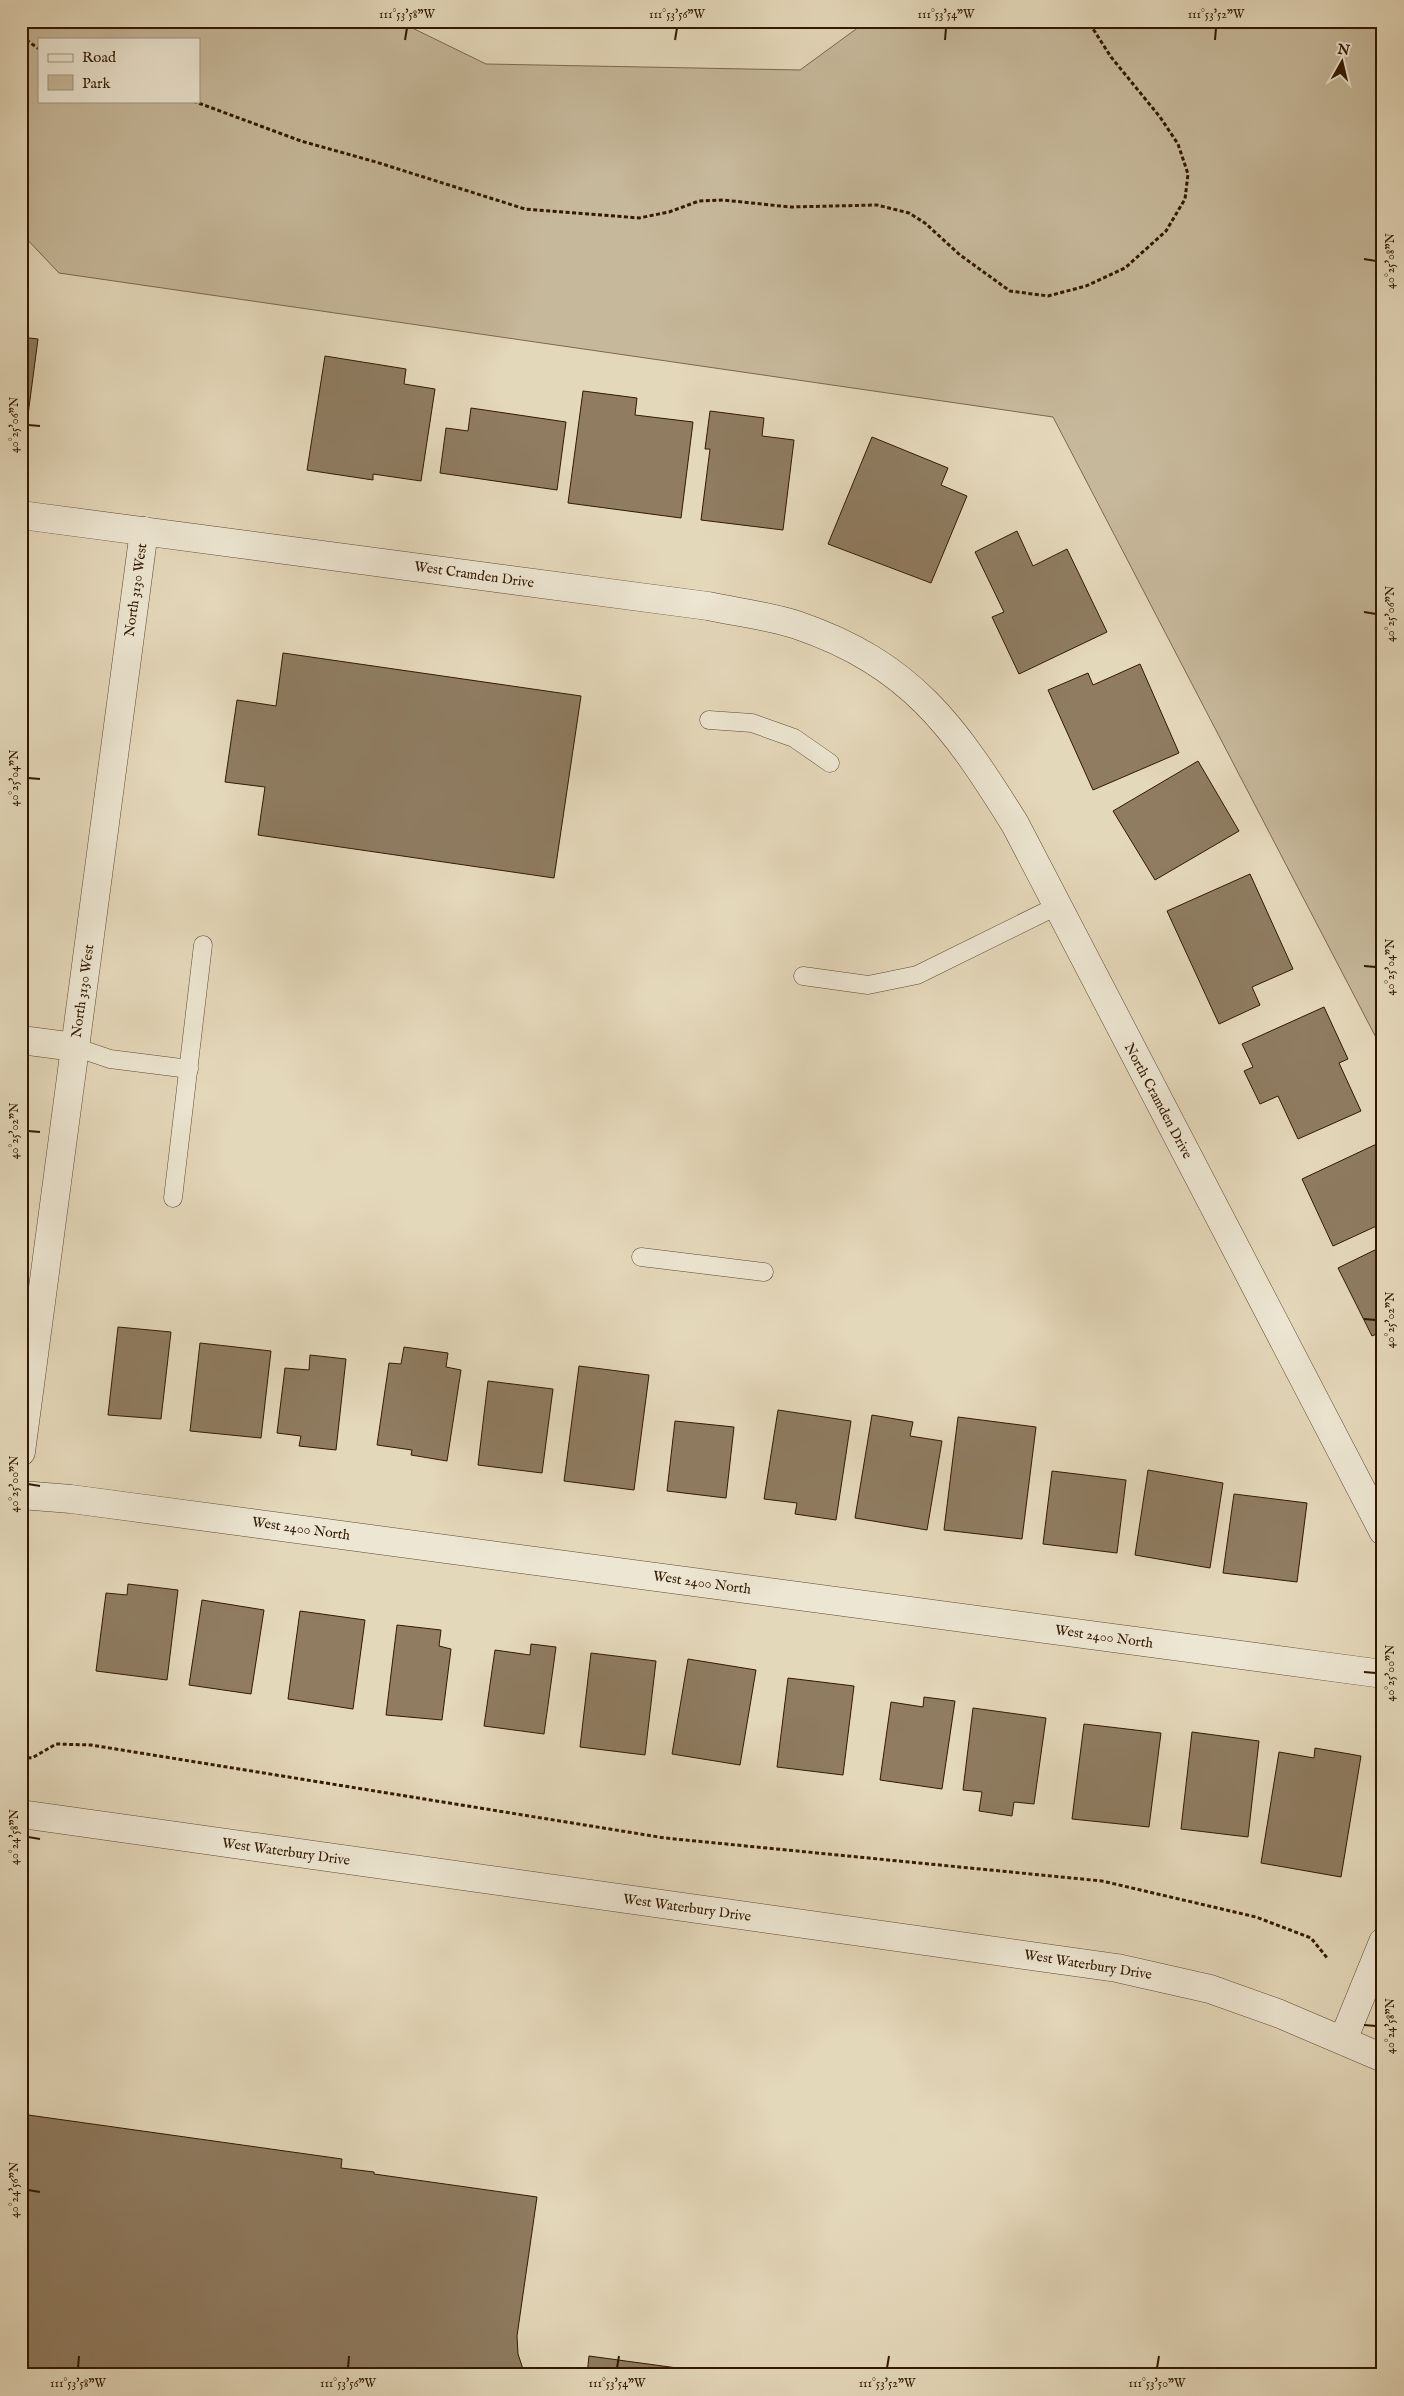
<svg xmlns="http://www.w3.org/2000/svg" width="1404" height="2396" font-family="'IM FELL English',serif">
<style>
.green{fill:#c6b89a;stroke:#7c684d;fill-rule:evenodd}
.building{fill:#8f7c61;stroke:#321900}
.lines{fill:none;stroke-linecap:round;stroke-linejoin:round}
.lane-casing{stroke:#5e492e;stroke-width:19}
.street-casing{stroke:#5e492e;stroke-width:29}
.path{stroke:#321900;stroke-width:3;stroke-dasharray:4 2.5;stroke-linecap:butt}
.lane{stroke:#ede6d2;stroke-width:18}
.street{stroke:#ede6d2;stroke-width:28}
.ticks{fill:none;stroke:#321900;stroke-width:2}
.labels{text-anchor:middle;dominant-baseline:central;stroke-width:4.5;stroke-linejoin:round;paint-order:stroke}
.street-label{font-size:14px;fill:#321900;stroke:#ede6d2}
.neatline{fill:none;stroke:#321900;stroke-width:2}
.ticks-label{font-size:12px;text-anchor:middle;fill:#321900}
</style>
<rect width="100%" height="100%" fill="#e4d8ba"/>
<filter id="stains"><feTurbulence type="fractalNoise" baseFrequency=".004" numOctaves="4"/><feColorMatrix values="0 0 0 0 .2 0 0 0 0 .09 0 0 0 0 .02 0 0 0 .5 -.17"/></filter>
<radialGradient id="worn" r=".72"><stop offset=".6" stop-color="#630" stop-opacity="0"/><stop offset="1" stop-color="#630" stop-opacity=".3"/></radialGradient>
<path class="green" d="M21 21H398L486 64 800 70 867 21H1383V1051L1053 417 59 273 21 233ZM39 39H199V101H39Z"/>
<g class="building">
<path d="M21 337 38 339 26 430 21 429Z"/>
<path d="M325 356 406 369 404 384 435 389 421 481 373 474V480L307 470Z"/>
<path d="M583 391 637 398 635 415 693 422 681 518 568 503Z"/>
<path d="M471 408 566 422 557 490 440 473 446 428 468 431Z"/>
<path d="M710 411 764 418 762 436 794 440 783 530 701 520 710 449H705Z"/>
<path d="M872 437 948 468 941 485 967 496 931 583 828 544Z"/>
<path d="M1017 531 1033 566 1067 549 1107 632 1019 674 992 617 1004 612 975 552Z"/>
<path d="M283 653 581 696 554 878 258 835 265 787 225 782 237 700 276 706Z"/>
<path d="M1140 664 1179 753 1093 790 1048 690 1088 673 1093 685Z"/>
<path d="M1198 761 1239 831 1155 880 1113 811Z"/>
<path d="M1250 874 1293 969 1252 987 1260 1005 1219 1024 1167 911Z"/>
<path d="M1324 1007 1348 1059 1339 1063 1361 1111 1298 1139 1278 1096 1260 1104 1244 1071 1253 1067 1242 1044Z"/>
<path d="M1383 1141V1223L1333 1246 1302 1179Z"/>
<path d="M1383 1246V1331L1372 1336 1338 1268Z"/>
<path d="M118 1327 171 1332 161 1419 108 1415Z"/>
<path d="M200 1343 271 1351 261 1438 190 1431Z"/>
<path d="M404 1347 448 1353 446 1367 461 1370 447 1461 411 1455 412 1450 377 1445 389 1363 401 1364Z"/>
<path d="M310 1355 346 1359 336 1450 299 1446 301 1436 277 1433 285 1368 309 1370Z"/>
<path d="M579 1366 649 1375 634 1490 564 1481Z"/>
<path d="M488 1381 553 1389 542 1473 478 1465Z"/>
<path d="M778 1410 851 1421 836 1520 795 1514 797 1503 764 1499Z"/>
<path d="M872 1415 913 1422 910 1436 942 1441 927 1530 855 1518Z"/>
<path d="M958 1417 1036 1427 1022 1539 944 1530Z"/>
<path d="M675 1421 734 1427 726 1498 667 1491Z"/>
<path d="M1148 1470 1223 1483 1210 1568 1135 1555Z"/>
<path d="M1052 1471 1126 1480 1117 1553 1043 1544Z"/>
<path d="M1234 1494 1307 1503 1297 1582 1223 1573Z"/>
<path d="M128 1584 178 1590 167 1680 96 1671 106 1593 127 1595Z"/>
<path d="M202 1600 264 1610 251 1694 189 1685Z"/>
<path d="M300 1611 365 1620 353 1709 288 1699Z"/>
<path d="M397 1625 441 1630 439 1646 451 1649 442 1720 386 1715Z"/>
<path d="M531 1644 556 1647 544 1734 484 1726 495 1650 530 1655Z"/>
<path d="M591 1653 656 1661 645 1755 580 1747Z"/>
<path d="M688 1659 756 1670 740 1765 672 1754Z"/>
<path d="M788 1678 854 1686 843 1775 777 1767Z"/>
<path d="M924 1697 955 1701 942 1789 880 1780 891 1702 923 1707Z"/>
<path d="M973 1708 1046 1718 1034 1804 1014 1802 1012 1816 979 1811 982 1792 963 1790Z"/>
<path d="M1084 1724 1161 1733 1149 1827 1072 1819Z"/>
<path d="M1192 1732 1259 1741 1248 1837 1181 1829Z"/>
<path d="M1315 1748 1361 1756 1341 1877 1261 1863 1279 1752 1314 1758Z"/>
<path d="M21 2114 342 2159 341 2168 374 2172V2174L537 2197 517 2336 518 2354 525 2375H21Z"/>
<path d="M589 2356 714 2373V2375H587Z"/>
</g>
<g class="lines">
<g class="lane-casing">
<g id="lane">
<path d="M709 720 752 723 794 738 830 763"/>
<path d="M803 976 868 985 917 975 1057 906"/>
<path d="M75 1047 110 1059 189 1069"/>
<path d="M173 1198 203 945"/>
<path d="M641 1257 764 1272"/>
</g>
</g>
<g class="street-casing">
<g id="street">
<path d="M21 515 708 606C737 612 769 616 797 625 911 664 954 726 1015 824L1383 1531"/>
<path d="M21 1040 75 1047"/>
<path d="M21 1452 144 531"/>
<path d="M21 1495 71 1499 1383 1674"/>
<path d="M21 1814 1117 1968 1210 1989 1280 2014 1383 2058"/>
<path d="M1343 2040 1383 1942"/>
</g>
</g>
<g class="path">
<path d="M21 36 39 49"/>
<path d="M193 101 301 141 376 162 525 209 639 218 669 212 699 201 723 200 790 207 877 205 909 213 925 223 960 255 1010 291 1048 296 1086 286 1125 268 1166 231 1185 199 1188 174 1178 144 1160 117 1111 57 1088 21"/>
<path d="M21 1757 32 1758 56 1744 91 1745 665 1838 1102 1881 1256 1917 1311 1938 1328 1959"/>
</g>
<use href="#lane" class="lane"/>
<use href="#street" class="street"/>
</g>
<path class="ticks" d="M405 40 407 28M675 40 677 28M945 40 946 28M1215 40 1216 28M1364 259 1376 261M28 425 40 426M1364 612 1376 614M28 778 40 779M1364 966 1376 967M28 1131 40 1132M1364 1319 1376 1320M28 1484 40 1486M1364 1672 1376 1673M28 1837 40 1839M1364 2025 1376 2026M28 2190 40 2192M78 2368 79 2356M348 2368 349 2356M617 2368 619 2356M887 2368 889 2356M1157 2368 1159 2356"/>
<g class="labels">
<g class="street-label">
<text transform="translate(474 575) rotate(8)">West Cramden Drive</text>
<text transform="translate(136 590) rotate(-82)">North 3130 West</text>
<text transform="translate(83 991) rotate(-82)">North 3130 West</text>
<text transform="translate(1158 1101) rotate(62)">North Cramden Drive</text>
<text transform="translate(301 1529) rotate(8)">West 2400 North</text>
<text transform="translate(702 1583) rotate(8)">West 2400 North</text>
<text transform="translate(1104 1637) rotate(8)">West 2400 North</text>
<text transform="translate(286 1852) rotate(8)">West Waterbury Drive</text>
<text transform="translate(687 1908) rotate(8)">West Waterbury Drive</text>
<text transform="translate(1088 1965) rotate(9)">West Waterbury Drive</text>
</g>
</g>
<rect width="1404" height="2396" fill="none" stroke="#e4d8ba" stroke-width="55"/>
<rect x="38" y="38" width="162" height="65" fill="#ede6d2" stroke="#a2947e"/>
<rect x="48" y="54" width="25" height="8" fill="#ede6d2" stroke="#a2947e"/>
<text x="82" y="62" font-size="15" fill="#321900">Road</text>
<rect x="48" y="75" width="25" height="15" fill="#c6b89a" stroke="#a2947e"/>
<text x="82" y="88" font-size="15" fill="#321900">Park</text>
<g transform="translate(1342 62) rotate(8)" stroke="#ede6d2" stroke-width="4" paint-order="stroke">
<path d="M0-4L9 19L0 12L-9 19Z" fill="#321900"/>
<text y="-8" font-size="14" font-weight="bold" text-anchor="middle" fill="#321900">N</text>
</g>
<rect x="28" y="28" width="1348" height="2340" class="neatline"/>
<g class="ticks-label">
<text x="407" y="18">111°53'58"W</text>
<text x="677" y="18">111°53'56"W</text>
<text x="946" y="18">111°53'54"W</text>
<text x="1216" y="18">111°53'52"W</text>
<text transform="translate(1390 261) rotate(-90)" y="4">40°25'08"N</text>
<text transform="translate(14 425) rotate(-90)" y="4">40°25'06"N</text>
<text transform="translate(1390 614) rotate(-90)" y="4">40°25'06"N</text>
<text transform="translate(14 778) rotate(-90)" y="4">40°25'04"N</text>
<text transform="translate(1390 967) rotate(-90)" y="4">40°25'04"N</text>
<text transform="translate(14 1131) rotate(-90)" y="4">40°25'02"N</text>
<text transform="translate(1390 1320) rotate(-90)" y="4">40°25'02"N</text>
<text transform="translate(14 1484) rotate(-90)" y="4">40°25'00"N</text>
<text transform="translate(1390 1673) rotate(-90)" y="4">40°25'00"N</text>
<text transform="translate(14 1837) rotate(-90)" y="4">40°24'58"N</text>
<text transform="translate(1390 2026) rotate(-90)" y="4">40°24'58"N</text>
<text transform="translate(14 2190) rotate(-90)" y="4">40°24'56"N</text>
<text x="78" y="2387">111°53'58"W</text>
<text x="348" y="2387">111°53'56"W</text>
<text x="617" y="2387">111°53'54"W</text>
<text x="887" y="2387">111°53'52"W</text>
<text x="1157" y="2387">111°53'50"W</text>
</g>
<rect width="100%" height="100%" filter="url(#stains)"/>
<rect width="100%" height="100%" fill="url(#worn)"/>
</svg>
